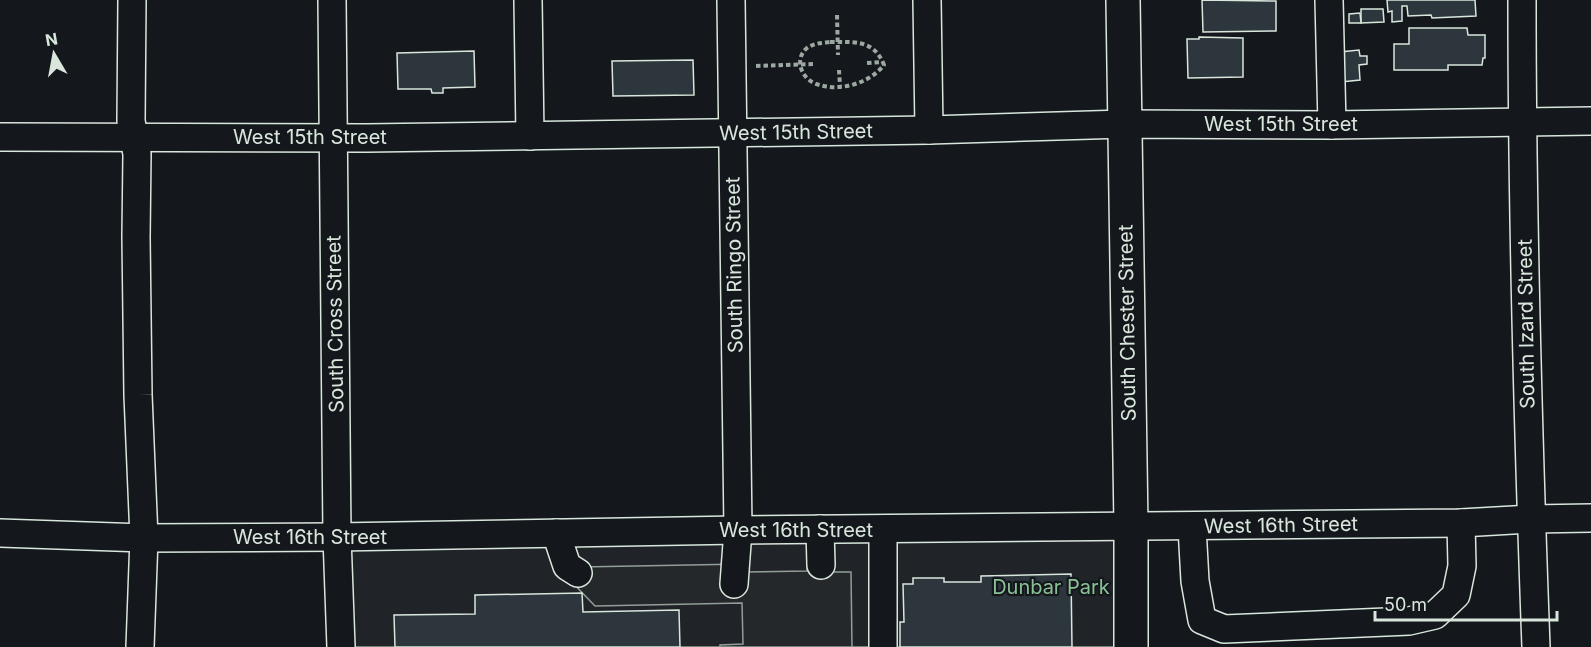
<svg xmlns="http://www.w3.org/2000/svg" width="1591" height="647" font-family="Inter,sans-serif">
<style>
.green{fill:#202428;stroke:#939e99;stroke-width:1.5}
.parking{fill:#24282b;stroke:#939e99;stroke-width:1.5}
.building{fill:#2c363c;stroke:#d8e6dc;stroke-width:1.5}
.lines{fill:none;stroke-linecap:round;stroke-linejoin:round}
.minor-casing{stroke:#d8e6dc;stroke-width:30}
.major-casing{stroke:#d8e6dc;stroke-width:36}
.path{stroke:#9da8a2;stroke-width:4;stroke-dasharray:4.5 3;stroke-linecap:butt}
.minor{stroke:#14181c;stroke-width:27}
.major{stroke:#14181c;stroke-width:33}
.labels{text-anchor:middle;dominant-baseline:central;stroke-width:4.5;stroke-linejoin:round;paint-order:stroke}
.street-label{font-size:20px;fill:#d8e6dc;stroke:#14181c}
.park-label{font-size:20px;fill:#8ac095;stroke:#14181c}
</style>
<rect width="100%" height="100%" fill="#14181c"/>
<path class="green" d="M1131 526 1132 647H339L337 537Z"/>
<path class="parking" d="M808 561 831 572H851L852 647H720V645L743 644 742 603 595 606 568 578 580 567 743 564V572L807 571Z"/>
<g class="building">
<path d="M1202 0 1276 1V31L1203 32Z"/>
<path d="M1387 0H1475L1476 16 1432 18 1431 15 1408 16 1407 6H1402V21L1392 22V11L1388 12Z"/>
<path d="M1361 9H1383L1384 22 1361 23Z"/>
<path d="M1360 13 1361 23H1349V14Z"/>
<path d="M1409 28H1467L1468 35H1485V58H1483L1482 65H1448V70H1394V44H1409Z"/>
<path d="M1199 37 1243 38V77L1188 78 1187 39H1199Z"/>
<path d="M1359 50 1360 56H1367V64L1359 65 1360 80 1341 82 1340 52Z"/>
<path d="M474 51 475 87 443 88V93H432L431 89H398L397 53Z"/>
<path d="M693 60 694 95 613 96 612 61Z"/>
<path d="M1071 574 1072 647H900V622H904L903 584H913V578H944V582H981V576Z"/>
<path d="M582 593 583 612 679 610 680 647H395L394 615 475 614V595Z"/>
</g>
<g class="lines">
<g class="minor-casing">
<g id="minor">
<path d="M132 0 131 121 137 154 136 237 138 395 144 538 140 647"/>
<path d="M332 0 337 537 341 647"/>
<path d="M528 0 530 136"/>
<path d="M731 0 738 530 734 584"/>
<path d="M927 0 929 130"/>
<path d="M1329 0 1332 125"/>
<path d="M1522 0C1522 216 1528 431 1536 647"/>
<path d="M0 137 367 138 929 130 1124 124 1332 125 1591 121"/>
<path d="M1192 527 1195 581 1202 620 1224 629 1409 621 1435 615 1456 595 1462 566 1461 523"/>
<path d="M820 529 821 565"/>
<path d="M883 529V647"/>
<path d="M0 533 144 538 337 537 738 530 1461 523 1531 519 1591 518"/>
<path d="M556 533 567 566 578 573"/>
</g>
</g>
<g class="major-casing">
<path id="major" d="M1123 0 1131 526V647"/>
</g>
<g class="path">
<path d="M837 15 838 55"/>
<path d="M830 42C853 42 874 39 884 65 869 84 837 93 814 83 801 77 794 59 807 48 814 43 822 43 830 42Z"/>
<path d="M867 63 882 62"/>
<path d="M756 66 815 64"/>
<path d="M839 70 840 86"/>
</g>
<use href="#minor" class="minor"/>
<use href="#major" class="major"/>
</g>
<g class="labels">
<g class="street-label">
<text x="1281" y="124">West 15th Street</text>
<text transform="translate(796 132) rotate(-1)">West 15th Street</text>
<text x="310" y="137">West 15th Street</text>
<text transform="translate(734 265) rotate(-91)">South Ringo Street</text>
<text transform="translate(1127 323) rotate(-91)">South Chester Street</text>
<text transform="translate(335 324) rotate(-91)">South Cross Street</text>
<text transform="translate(1526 324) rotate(-91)">South Izard Street</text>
<text transform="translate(1281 525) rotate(-1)">West 16th Street</text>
<text x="796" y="530">West 16th Street</text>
<text x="310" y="537">West 16th Street</text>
</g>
<g class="park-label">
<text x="1051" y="587">Dunbar Park</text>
</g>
</g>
<g transform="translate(54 54) rotate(350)" stroke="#14181c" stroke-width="4.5" paint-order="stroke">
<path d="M0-4.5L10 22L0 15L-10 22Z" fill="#d8e6dc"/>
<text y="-9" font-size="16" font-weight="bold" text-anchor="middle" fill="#d8e6dc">N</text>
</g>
<path d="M1375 611v9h182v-9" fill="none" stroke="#d8e6dc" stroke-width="3"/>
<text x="1384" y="611" font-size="18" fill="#d8e6dc" stroke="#14181c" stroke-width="4.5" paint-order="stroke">50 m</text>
</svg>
